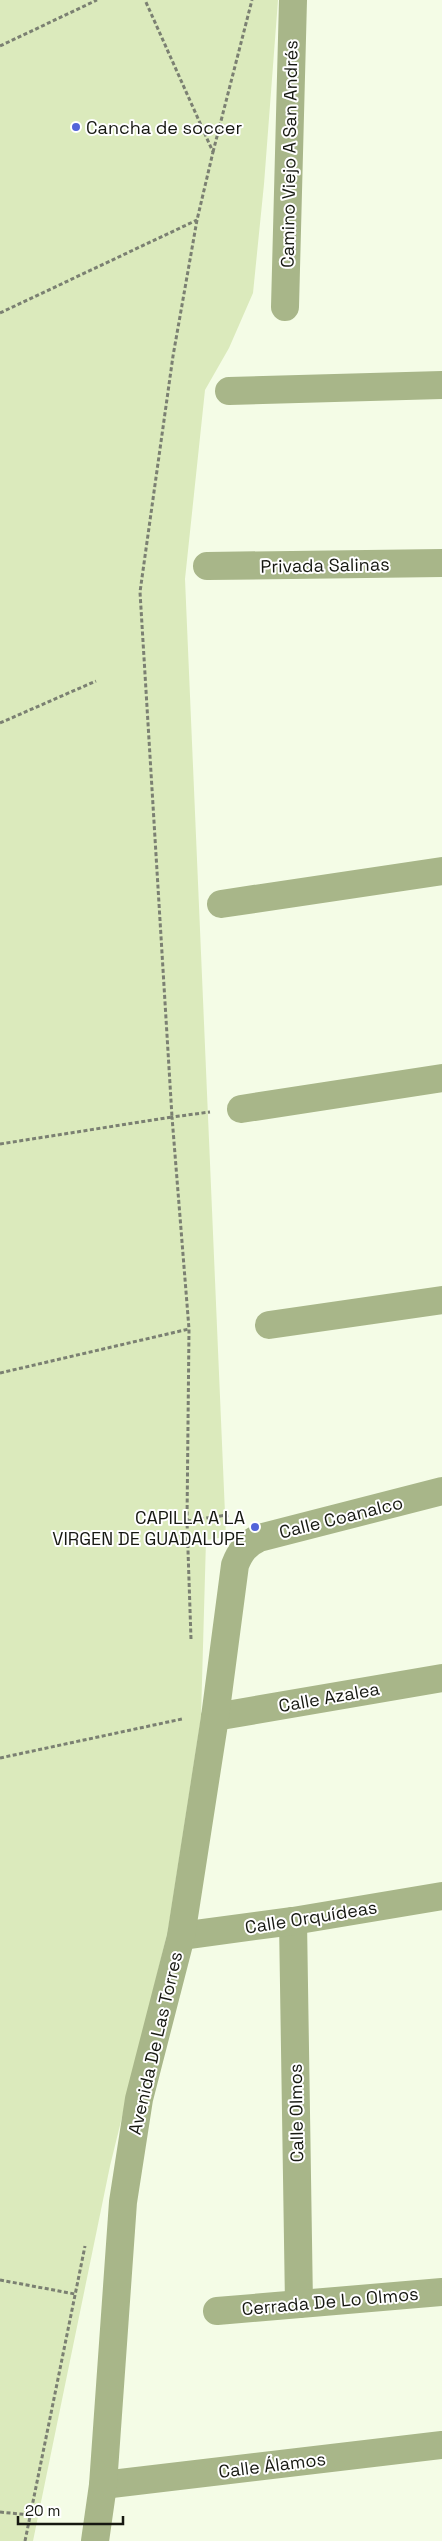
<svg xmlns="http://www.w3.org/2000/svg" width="442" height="2541" font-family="'Space Grotesk',sans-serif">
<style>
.green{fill:#dbeabc}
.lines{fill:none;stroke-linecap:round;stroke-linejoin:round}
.path{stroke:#7b8072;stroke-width:3;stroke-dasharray:4 2.5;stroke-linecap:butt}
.minor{stroke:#a8b689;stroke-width:28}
.poi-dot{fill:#5163d9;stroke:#fff;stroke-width:2}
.labels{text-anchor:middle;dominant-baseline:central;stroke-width:4;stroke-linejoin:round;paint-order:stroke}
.poi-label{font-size:18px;fill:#161811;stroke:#fff;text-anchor:start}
.street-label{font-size:18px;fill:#161811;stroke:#fff}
</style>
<rect width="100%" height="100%" fill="#f4fce6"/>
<path class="green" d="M0 0H278L264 184 253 293 229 348 205 390 185 579 226 1537 206 1540 201 1717 168 1930 110 2166 33 2541H0Z"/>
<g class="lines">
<g class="path">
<path d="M0 46 97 0"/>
<path d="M213 152 252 0"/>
<path d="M0 313 197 220"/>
<path d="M0 723 96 681"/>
<path d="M0 1144 172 1117 140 592 173 356 197 220 213 152 145 0"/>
<path d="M0 1373 189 1329"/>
<path d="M187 1521 227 1515 228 1520"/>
<path d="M191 1639 187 1521 189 1329 172 1117 210 1112"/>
<path d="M0 1758 182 1719"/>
<path d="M0 2280 75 2294"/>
<path d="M0 2512 30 2515"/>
<path d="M25 2541 85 2246"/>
</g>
<g class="minor">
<path d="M285 307 293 0"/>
<path d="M229 391 442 385"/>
<path d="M207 566 442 563"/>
<path d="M221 904 442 871"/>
<path d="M241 1109 442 1078"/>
<path d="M269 1325 442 1300"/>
<path d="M215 1717 442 1678"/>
<path d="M293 1921 299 2304"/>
<path d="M181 1936 293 1921 442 1896"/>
<path d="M217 2311 442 2292"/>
<path d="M103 2485 442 2445"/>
<path d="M95 2541 103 2485 123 2202 139 2099 181 1936 215 1717 235 1565C240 1552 246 1544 259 1538L442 1491"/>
</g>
</g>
<g class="poi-dot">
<circle cx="76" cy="127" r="5"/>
<circle cx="255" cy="1527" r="5"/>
</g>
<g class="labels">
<g class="poi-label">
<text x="86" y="127">Cancha de soccer</text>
<text x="245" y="1517" text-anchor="end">CAPILLA A LA<tspan x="245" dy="21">VIRGEN DE GUADALUPE</tspan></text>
</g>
<g class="street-label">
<text transform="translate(289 154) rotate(-89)">Camino Viejo A San Andrés</text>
<text transform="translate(325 565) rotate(-1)">Privada Salinas</text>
<text transform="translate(341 1517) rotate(-14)">Calle Coanalco</text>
<text transform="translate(329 1697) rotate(-10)">Calle Azalea</text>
<text transform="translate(311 1917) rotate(-9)">Calle Orquídeas</text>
<text transform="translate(155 2043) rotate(-77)">Avenida De Las Torres</text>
<text transform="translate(296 2113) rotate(-91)">Calle Olmos</text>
<text transform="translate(330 2301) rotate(-5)">Cerrada De Lo Olmos</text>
<text transform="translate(272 2465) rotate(-7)">Calle Álamos</text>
</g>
</g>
<path d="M18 2516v8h105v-8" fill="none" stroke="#161811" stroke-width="2.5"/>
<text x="25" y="2516" font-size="15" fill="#161811" stroke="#ffffff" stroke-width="4" paint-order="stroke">20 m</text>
</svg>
